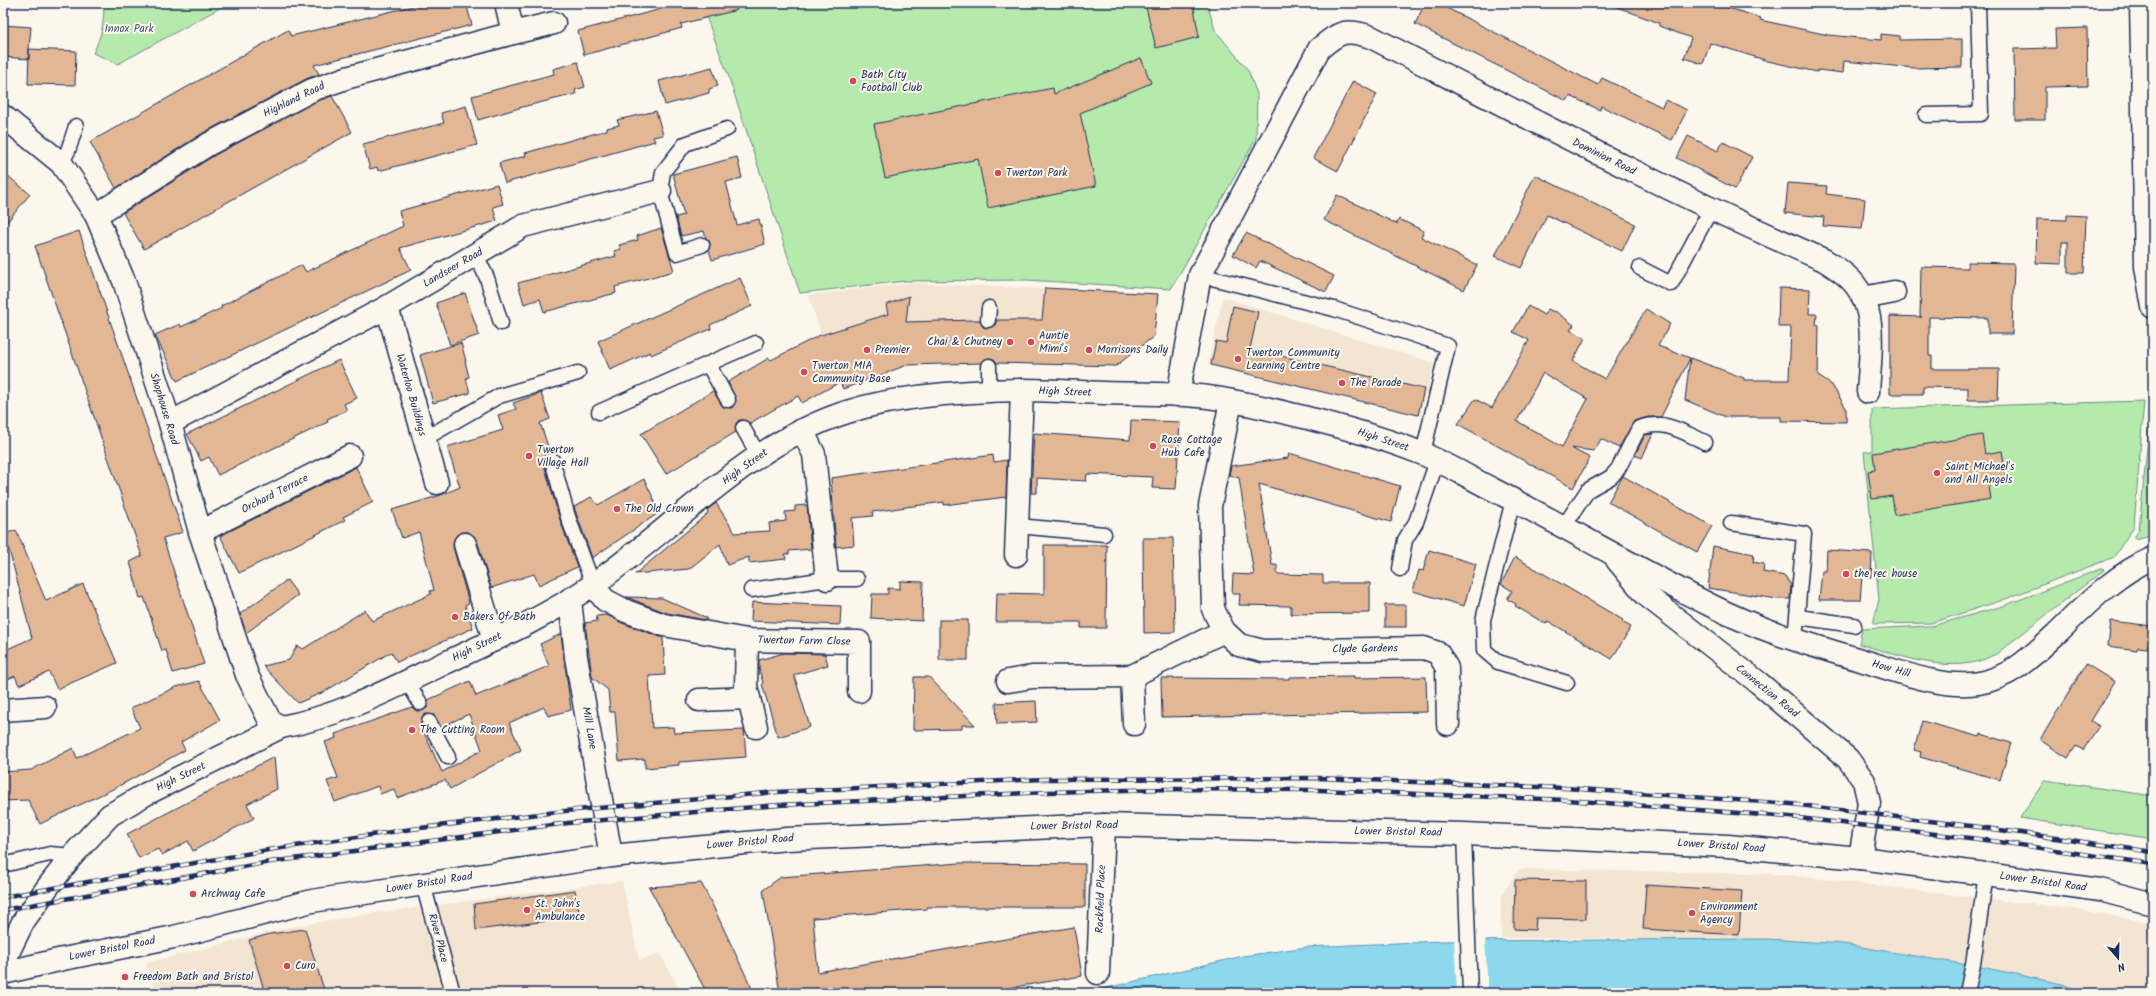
<svg xmlns="http://www.w3.org/2000/svg" width="2156" height="996" font-family="Kalam,sans-serif">
<style>
.built{fill:#f4e4d2}
.green{fill:#b5eaac;stroke:#688c85}
.water{fill:#8dd8ed;stroke:#5f94b4}
.pier{fill:#fbf7ec}
.building{fill:#e3b794;stroke:#1b2f5e;fill-rule:evenodd}
.lines{fill:none;stroke-linecap:round;stroke-linejoin:round}
.service-casing{stroke:#1b2f5e;stroke-width:17}
.minor-casing{stroke:#1b2f5e;stroke-width:25}
.tertiary-casing{stroke:#1b2f5e;stroke-width:25}
.trunk-casing{stroke:#1b2f5e;stroke-width:25}
.service{stroke:#fbf7ec;stroke-width:14}
.minor{stroke:#fbf7ec;stroke-width:22}
.tertiary{stroke:#fbf7ec;stroke-width:22}
.trunk{stroke:#fbf7ec;stroke-width:22}
.rail-casing{stroke:#1b2f5e;stroke-width:4.5}
.rail{stroke:#fbf7ec;stroke-width:3;stroke-dasharray:9;stroke-linecap:butt}
.poi-dot{fill:#d1495b;stroke:#fbf7ec;stroke-width:1.5}
.labels{text-anchor:middle;dominant-baseline:central;stroke-width:4;stroke-linejoin:round;paint-order:stroke}
.park-label{font-size:11px;fill:#3a546e;stroke:#fbf7ec}
.poi-label{font-size:11px;fill:#1b2f5e;stroke:#fbf7ec;text-anchor:start}
.street-label{font-size:11px;fill:#1b2f5e;stroke:#fbf7ec}
</style>
<rect width="100%" height="100%" fill="#fbf7ec"/>
<filter id="ink" filterUnits="userSpaceOnUse"><feTurbulence type="fractalNoise" baseFrequency=".025" numOctaves="2"/><feDisplacementMap in="SourceGraphic" scale="8" xChannelSelector="R" yChannelSelector="G"/><feConvolveMatrix kernelMatrix="1 2 1 2 8 2 1 2 1" color-interpolation-filters="sRGB"/></filter>
<g filter="url(#ink)">
<g class="built">
<path d="M912 283 1158 294 1154 336 1116 366 977 363 907 365 843 389 821 335 809 295Z"/>
<path d="M1223 297 1434 363 1420 415 1208 365Z"/>
<path d="M1518 869 1779 874 2073 909 2153 923V993H2090L1986 968 1843 944 1610 938H1501V897Z"/>
<path d="M622 881 639 961 660 953 681 993H156L146 963 286 928 361 915Z"/>
</g>
<g class="green">
<path d="M104 3H229L118 64 93 53C102 36 104 22 104 3Z"/>
<path d="M701 3H1207L1215 30 1248 70 1257 94 1256 139 1171 289 1027 280 905 281 800 293 728 75Z"/>
<path d="M2152 396 2153 535 2136 540 2135 536 2139 530Z"/>
<path d="M2144 401 2134 526 2114 557 2000 601 1931 623 1873 624 1879 599 1864 452 1872 451V409Z"/>
<path d="M2103 568 2104 570 1996 654C1989 657 1982 661 1975 662 1938 671 1895 654 1859 644L1862 629 1932 626 2003 606Z"/>
<path d="M2045 780 2153 796V839L2020 818Z"/>
</g>
<path class="water" d="M1767 939 1843 944 1986 968 2062 984 2087 993H1085L1243 956 1307 947 1440 941Z"/>
<path class="pier" d="M1485 938 1488 993H1457L1454 939Z"/>
<g class="building">
<path d="M425 3H466L472 25 314 65 319 74 306 79 203 133 116 188 90 142 288 30 291 36Z"/>
<path d="M684 3H736L737 10 681 24 682 28 584 55 578 31Z"/>
<path d="M1145 3H1193L1199 37 1156 48Z"/>
<path d="M1425 3H1437L1598 85 1602 78 1662 107 1665 100 1687 110 1672 140 1601 106 1600 110 1570 96 1567 101 1415 24Z"/>
<path d="M1613 3H1713L1761 18 1760 20 1828 35 1881 40V34L1900 36V40L1962 39V67L1914 68 1844 61 1843 73 1818 70 1817 72 1768 61 1710 43 1703 64 1684 58 1691 38 1659 26V23L1612 5Z"/>
<path d="M3 25 31 27 29 49 76 51 75 85 28 84 29 49V59L3 57Z"/>
<path d="M2087 28 2088 86 2045 87V120H2015L2014 49 2056 48 2055 29Z"/>
<path d="M1141 58 1151 83 1080 113 1096 186 988 208 978 159 885 178 874 124 1053 88 1054 94Z"/>
<path d="M578 62 585 87 575 90 576 94 526 106 478 120 472 96 554 74 553 69Z"/>
<path d="M712 67 718 86 709 89V93L665 105 659 81Z"/>
<path d="M1353 81 1377 94 1338 171 1313 158Z"/>
<path d="M332 96 352 132 144 249 123 213 215 155 317 101Z"/>
<path d="M466 106 477 145 378 171 377 167 370 169 363 144 444 123 441 113Z"/>
<path d="M656 111 663 135 653 137 655 141 505 183 499 163 526 156 525 153 607 130V128L619 125 617 120Z"/>
<path d="M1688 136 1718 151 1723 142 1752 157 1735 189 1677 158Z"/>
<path d="M737 157 742 178 726 182 737 225 759 219 765 244 712 260 709 250 710 243 706 238 704 231 681 236 676 217 684 215 673 174Z"/>
<path d="M3 172 30 194 3 227Z"/>
<path d="M1535 175 1635 224 1622 251 1547 215 1521 268 1495 256Z"/>
<path d="M1788 183 1827 186 1826 194 1865 199 1862 229 1823 226 1824 217 1785 213Z"/>
<path d="M497 184 503 204 493 207 497 221 400 248 411 270 177 381 155 335 180 324 181 327 222 308 221 306 302 265 306 272 403 226 399 211Z"/>
<path d="M1337 195 1397 224 1399 219 1424 231 1421 237 1477 265 1464 290 1324 220Z"/>
<path d="M2067 215 2086 216 2084 273H2068V242H2062V264L2036 263 2037 219 2067 220Z"/>
<path d="M661 228 674 271 615 287 616 293 544 312 540 299 524 304 518 283 616 256 614 251 621 249 619 245 638 240 637 236Z"/>
<path d="M79 231 183 532 163 538 204 664 173 673 166 650 162 651 144 597 140 598 130 562 142 556 35 246Z"/>
<path d="M1246 233 1334 276 1326 292 1260 261 1256 268 1233 255Z"/>
<path d="M1968 262 2014 263 2012 334H1988V318L1929 317V356H1932V369H1999L1998 400H1968V388L1923 387V394H1890V316L1922 317H1920L1921 267 1968 268Z"/>
<path d="M740 278 752 306 710 325 711 329 651 355 650 352 610 370 598 341Z"/>
<path d="M1045 288 1158 294 1154 336 1116 366 997 363 994 359 989 358 981 363 907 365 843 389 840 382 802 403 798 396 750 423 743 420H739L736 424V432L666 474 641 434 713 391 723 407 732 408 736 400 728 382 769 358 771 360 818 336 888 314 886 305 909 296 906 322 975 320H980L983 327 988 328 995 325 997 320H1042Z"/>
<path d="M1779 288 1810 289 1809 314H1817L1816 325 1819 326 1818 376 1832 385 1846 408V422L1781 421V417H1726L1685 400 1690 358 1744 378V380H1789L1791 327H1778Z"/>
<path d="M465 293 479 335 450 345 436 303Z"/>
<path d="M1233 306 1258 312 1250 349 1424 389 1418 415 1211 365 1216 341 1226 343Z"/>
<path d="M1528 306 1544 315 1548 309 1554 312 1555 311 1574 325 1570 330 1585 338 1573 361 1605 379 1646 309 1670 324 1658 346 1690 358 1661 417H1648L1634 421 1619 448 1601 439 1594 451 1571 448 1590 458 1573 488 1458 424 1475 399 1492 408 1529 340 1513 332ZM1543 373 1588 399 1562 447 1517 421Z"/>
<path d="M461 343 466 361H465L469 377 466 378 470 393 433 403 420 355Z"/>
<path d="M339 360 357 398 344 404 347 410 327 419 328 422 218 475 209 457 201 461 187 434Z"/>
<path d="M541 393 550 419 540 423 550 452 542 458 560 520 577 567 539 585 534 574 491 588 477 540 468 532H461L456 536 453 547 469 603 465 605 473 628 397 662 391 652 324 692 298 703 263 666 289 660 297 646 303 649 365 610 372 621 431 594 430 591 434 590 419 532 402 538 392 510 441 495 460 487 447 447 503 430 498 415 516 409 513 403Z"/>
<path d="M1131 420 1180 422 1176 489 1152 488 1153 477 1087 474 1086 481 1037 478V493H1031L1034 433 1130 440Z"/>
<path d="M1653 434 1642 458 1635 455 1645 435Z"/>
<path d="M1982 435 1985 454 2002 451 2006 476 1988 479 1991 499 1895 515 1892 496 1872 499 1868 471 1875 470 1873 453Z"/>
<path d="M1289 453 1400 486 1391 522 1259 484 1272 565H1277V574L1323 575V583H1370V613L1291 614V606L1239 605 1240 594H1232L1233 574 1254 575 1239 478 1229 475 1231 466 1288 458Z"/>
<path d="M993 455 994 462 1007 460 1006 497 944 505V502L906 507 872 512 873 516 852 518 854 545 836 547 831 478Z"/>
<path d="M356 467 373 502 343 517 345 520 239 573 220 536Z"/>
<path d="M1623 476 1712 526 1697 552 1608 502Z"/>
<path d="M644 479 660 512 592 558 574 507 591 497 598 505Z"/>
<path d="M716 503 735 533 770 531 769 523 786 521 785 512 795 511V506L807 505 811 549 789 551V554H785L786 559 749 563V557L727 565 720 544 689 569 635 574 704 517 708 513 707 510Z"/>
<path d="M16 530 46 601 83 584 117 663 57 689 49 672 19 685 15 676 3 681V651L32 638 5 534Z"/>
<path d="M1143 538H1173L1175 632 1144 633Z"/>
<path d="M1044 545H1107L1106 628H1081V622H996L997 593 1044 594Z"/>
<path d="M1713 546 1754 554 1753 562 1764 564 1763 572 1785 576 1791 585 1790 599H1777L1708 588Z"/>
<path d="M1429 550 1476 564 1464 606 1413 591 1419 570 1423 571Z"/>
<path d="M1827 550 1872 553 1871 577 1862 576 1860 600H1819L1822 571H1826Z"/>
<path d="M1515 557 1623 620 1622 622 1631 627 1612 659 1548 621 1546 624 1515 606 1516 604 1507 599 1512 591 1501 584Z"/>
<path d="M287 580 298 595 246 633 240 614Z"/>
<path d="M900 581 923 582 922 621 871 618 872 594H888V588L900 589Z"/>
<path d="M626 597 662 598 707 618 706 620 667 613Z"/>
<path d="M752 602 841 606 840 625 751 621Z"/>
<rect x="1385" y="605" width="21" height="22"/>
<path d="M607 615 622 623 663 638 665 675 649 676 652 728 673 727 674 733 744 730 746 757 679 762V765L645 768V759L619 761 615 712H610L608 690 592 677 585 623 597 621 596 616Z"/>
<rect x="939" y="620" width="29" height="40"/>
<path d="M2111 621 2153 626V644H2148V648L2138 647 2137 650 2108 646Z"/>
<path d="M561 634 571 710 548 716 544 707 509 723 521 750 450 789 445 780 397 798 394 789 380 794 378 786 335 802 327 781 338 778 325 742 336 738 335 734 412 707 416 711 424 710 428 707V700L470 681 476 696 549 666 540 644ZM425 714 434 715 441 727 469 714 482 750 442 772 421 726 422 718Z"/>
<path d="M784 653 825 654 828 665 794 675 810 727 778 737 762 684 763 683 759 669V660Z"/>
<path d="M2086 664 2115 682 2091 721 2099 726 2083 750 2076 746 2068 758 2040 740Z"/>
<path d="M1354 676V678L1426 677 1427 712 1162 717 1161 678 1289 679V677Z"/>
<path d="M914 677H929L975 725H962V729L913 730Z"/>
<path d="M199 681 220 720 181 742 185 750 119 786 40 824 28 800 3 801V772L31 770 73 748 77 758 140 728 131 708 176 687Z"/>
<path d="M1036 701 1037 722 997 724 996 703Z"/>
<path d="M1922 721 1980 737 1981 734 2011 743 2000 780 1920 757 1921 752 1914 750Z"/>
<path d="M274 757 277 789 247 804 254 818 193 851 188 841 162 855 158 849 139 858 127 834Z"/>
<path d="M960 863 1085 864V907H927V909L813 918 818 972 1074 927 1082 976 978 993H780L763 890 781 877Z"/>
<path d="M1515 880 1586 881V919L1536 918 1535 930 1514 929Z"/>
<path d="M701 883 711 902 754 993H707L649 887Z"/>
<path d="M1646 885 1742 891 1739 935 1643 929Z"/>
<path d="M575 890 580 917 476 930 474 904Z"/>
<path d="M305 929 325 993H265L249 940 270 934Z"/>
</g>
<g class="lines">
<g class="service-casing">
<g id="service">
<path d="M1926 115 1981 114 1978 3"/>
<path d="M61 163 68 151 76 126"/>
<path d="M702 245 677 253 660 191 663 172 685 144 727 129"/>
<path d="M476 255 487 278 501 323"/>
<path d="M1640 268 1671 284 1711 209"/>
<path d="M1200 275 1334 309 1448 346 1423 453"/>
<path d="M988 320 989 308"/>
<path d="M708 364 756 343"/>
<path d="M989 392V366"/>
<path d="M599 412 708 364 728 400"/>
<path d="M743 428 759 456"/>
<path d="M424 439 499 396 578 373"/>
<path d="M552 460 568 517 593 585"/>
<path d="M1513 500 1483 620 1484 650 1498 662 1567 683"/>
<path d="M1731 523 1804 534 1795 640"/>
<path d="M1018 526 1104 534"/>
<path d="M1564 526 1588 490 1611 477 1618 469 1639 428C1665 419 1682 432 1705 442"/>
<path d="M1400 569 1405 540 1416 522 1437 461"/>
<path d="M751 590 827 579H857"/>
<path d="M1798 617 1854 625"/>
<path d="M407 681 420 703"/>
<path d="M429 722 448 757"/>
<path d="M1464 834 1470 993"/>
<path d="M3 865 50 854 72 856"/>
<path d="M423 884 453 993"/>
<path d="M1967 993 1973 964 1986 874"/>
</g>
</g>
<g class="minor-casing">
<g id="minor">
<path d="M2141 3 2146 267 2153 307"/>
<path d="M513 33 554 23"/>
<path d="M96 215 209 144 312 90 346 78 513 33 506 3"/>
<path d="M1863 298 1894 292"/>
<path d="M387 307 437 483"/>
<path d="M1178 395 1200 275 1319 49C1339 32 1345 28 1371 37 1521 114 1670 193 1824 260 1834 266 1843 272 1851 280 1879 309 1870 356 1868 392"/>
<path d="M1231 401 1210 506 1213 609 1224 631 1239 645 1263 651 1424 648 1438 653 1447 668 1448 724"/>
<path d="M170 423 387 307 523 226 660 191"/>
<path d="M802 430 814 454 827 579"/>
<path d="M200 532 350 456"/>
<path d="M465 544 494 640"/>
<path d="M1016 555 1022 390"/>
<path d="M593 585 605 600 626 611 664 625 747 640 859 642V691"/>
<path d="M570 599 576 657 611 856"/>
<path d="M747 640 746 686 756 727"/>
<path d="M1132 676 1134 724"/>
<path d="M1008 681 1032 677 1132 676 1224 631"/>
<path d="M699 700 749 698"/>
<path d="M3 710 45 707"/>
<path d="M1098 973 1104 825"/>
</g>
</g>
<g class="tertiary-casing">
<g id="tertiary">
<path d="M3 116 61 163 96 215 124 281 170 423 200 532 247 675 270 721 281 727"/>
<path d="M1617 560 1646 595 1759 683 1848 759 1864 781 1869 803 1860 858"/>
<path d="M3 963 23 922 47 888 72 856 110 815 146 794 281 727C338 717 393 688 445 663 494 640 546 617 591 586 675 528 747 444 847 412 896 396 969 391 1021 390 1049 390 1077 392 1104 393 1139 394 1174 393 1208 397 1246 402 1282 412 1319 421 1353 430 1386 439 1418 452 1444 462 1468 477 1492 489 1566 527 1638 569 1712 606 1761 631 1814 646 1867 662 1900 672 1944 689 1979 683 2012 677 2032 656 2056 634 2086 605 2114 575 2153 558"/>
</g>
</g>
<g class="trunk-casing">
<path id="trunk" d="M3 973 63 959 174 937 312 901 611 856 787 839 1104 825 1464 834 1728 846 1860 858 1986 874 2100 890 2153 904"/>
</g>
<use href="#service" class="service"/>
<use href="#minor" class="minor"/>
<use href="#tertiary" class="tertiary"/>
<use href="#trunk" class="trunk"/>
<g class="rail-casing">
<g id="rail">
<path d="M3 897 268 850 412 829 565 811 777 792 1044 779 1318 778 1565 788 1791 804 1979 827 2153 852"/>
<path d="M3 910 270 862 568 823 779 805 1048 792 1166 789 1319 790 1567 800 1790 817 1978 839 2153 864"/>
</g>
</g>
<use href="#rail" class="rail"/>
</g>
</g>
<g class="poi-dot">
<circle cx="853" cy="81" r="4"/>
<circle cx="998" cy="173" r="4"/>
<circle cx="1010" cy="342" r="4"/>
<circle cx="1031" cy="342" r="4"/>
<circle cx="867" cy="350" r="4"/>
<circle cx="1089" cy="350" r="4"/>
<circle cx="1238" cy="359" r="4"/>
<circle cx="804" cy="372" r="4"/>
<circle cx="1342" cy="383" r="4"/>
<circle cx="1153" cy="446" r="4"/>
<circle cx="529" cy="456" r="4"/>
<circle cx="1937" cy="473" r="4"/>
<circle cx="617" cy="509" r="4"/>
<circle cx="1846" cy="574" r="4"/>
<circle cx="455" cy="617" r="4"/>
<circle cx="412" cy="730" r="4"/>
<circle cx="193" cy="894" r="4"/>
<circle cx="527" cy="910" r="4"/>
<circle cx="1692" cy="913" r="4"/>
<circle cx="287" cy="966" r="4"/>
<circle cx="125" cy="977" r="4"/>
</g>
<g class="labels">
<g class="park-label">
<text x="129" y="29">Innox Park</text>
</g>
<g class="poi-label">
<text x="861" y="75">Bath City<tspan x="861" dy="13">Football Club</tspan></text>
<text x="1006" y="173">Twerton Park</text>
<text x="1039" y="336">Auntie<tspan x="1039" dy="13">Mimi's</tspan></text>
<text x="1002" y="342" text-anchor="end">Chai &amp; Chutney</text>
<text x="875" y="350">Premier</text>
<text x="1097" y="350">Morrisons Daily</text>
<text x="1246" y="353">Twerton Community<tspan x="1246" dy="13">Learning Centre</tspan></text>
<text x="812" y="366">Twerton MIA<tspan x="812" dy="13">Community Base</tspan></text>
<text x="1350" y="383">The Parade</text>
<text x="1161" y="440">Rose Cottage<tspan x="1161" dy="13">Hub Cafe</tspan></text>
<text x="537" y="450">Twerton<tspan x="537" dy="13">Village Hall</tspan></text>
<text x="1945" y="467">Saint Michael's<tspan x="1945" dy="13">and All Angels</tspan></text>
<text x="625" y="509">The Old Crown</text>
<text x="1854" y="574">the rec house</text>
<text x="463" y="617">Bakers Of Bath</text>
<text x="420" y="730">The Cutting Room</text>
<text x="201" y="894">Archway Cafe</text>
<text x="535" y="904">St. John's<tspan x="535" dy="13">Ambulance</tspan></text>
<text x="1700" y="907">Environment<tspan x="1700" dy="13">Agency</tspan></text>
<text x="295" y="966">Curo</text>
<text x="133" y="977">Freedom Bath and Bristol</text>
</g>
<g class="street-label">
<text transform="translate(294 100) rotate(-26)">Highland Road</text>
<text transform="translate(1604 157) rotate(26)">Dominion Road</text>
<text transform="translate(453 268) rotate(-30)">Landseer Road</text>
<text transform="translate(1065 392) rotate(2)">High Street</text>
<text transform="translate(411 395) rotate(74)">Waterloo Buildings</text>
<text transform="translate(164 409) rotate(73)">Shophouse Road</text>
<text transform="translate(1383 440) rotate(18)">High Street</text>
<text transform="translate(745 467) rotate(-36)">High Street</text>
<text transform="translate(275 494) rotate(-27)">Orchard Terrace</text>
<text transform="translate(804 641) rotate(1)">Twerton Farm Close</text>
<text transform="translate(477 647) rotate(-26)">High Street</text>
<text transform="translate(1365 649) rotate(-1)">Clyde Gardens</text>
<text transform="translate(1891 669) rotate(16)">How Hill</text>
<text transform="translate(1767 691) rotate(39)">Connection Road</text>
<text transform="translate(589 728) rotate(80)">Mill Lane</text>
<text transform="translate(181 777) rotate(-26)">High Street</text>
<text transform="translate(1074 826) rotate(-1)">Lower Bristol Road</text>
<text transform="translate(1398 832) rotate(1)">Lower Bristol Road</text>
<text transform="translate(750 842) rotate(-5)">Lower Bristol Road</text>
<text transform="translate(1721 846) rotate(4)">Lower Bristol Road</text>
<text transform="translate(2043 882) rotate(8)">Lower Bristol Road</text>
<text transform="translate(429 883) rotate(-9)">Lower Bristol Road</text>
<text transform="translate(1101 899) rotate(-88)">Rackfield Place</text>
<text transform="translate(438 938) rotate(75)">River Place</text>
<text transform="translate(112 949) rotate(-11)">Lower Bristol Road</text>
</g>
</g>
<rect width="2156" height="996" fill="none" stroke="#fbf7ec" stroke-width="16"/>
<rect x="8" y="8" width="2140" height="980" fill="none" stroke="#1b2f5e" stroke-width="1.5" filter="url(#ink)"/>
<g transform="translate(2118 958) rotate(160)" stroke="#fbf7ec" stroke-width="3" paint-order="stroke">
<path d="M0-3L7 15L0 10L-7 15Z" fill="#1b2f5e"/>
<text y="-6" font-size="11" font-weight="bold" text-anchor="middle" fill="#1b2f5e">N</text>
</g>
</svg>
